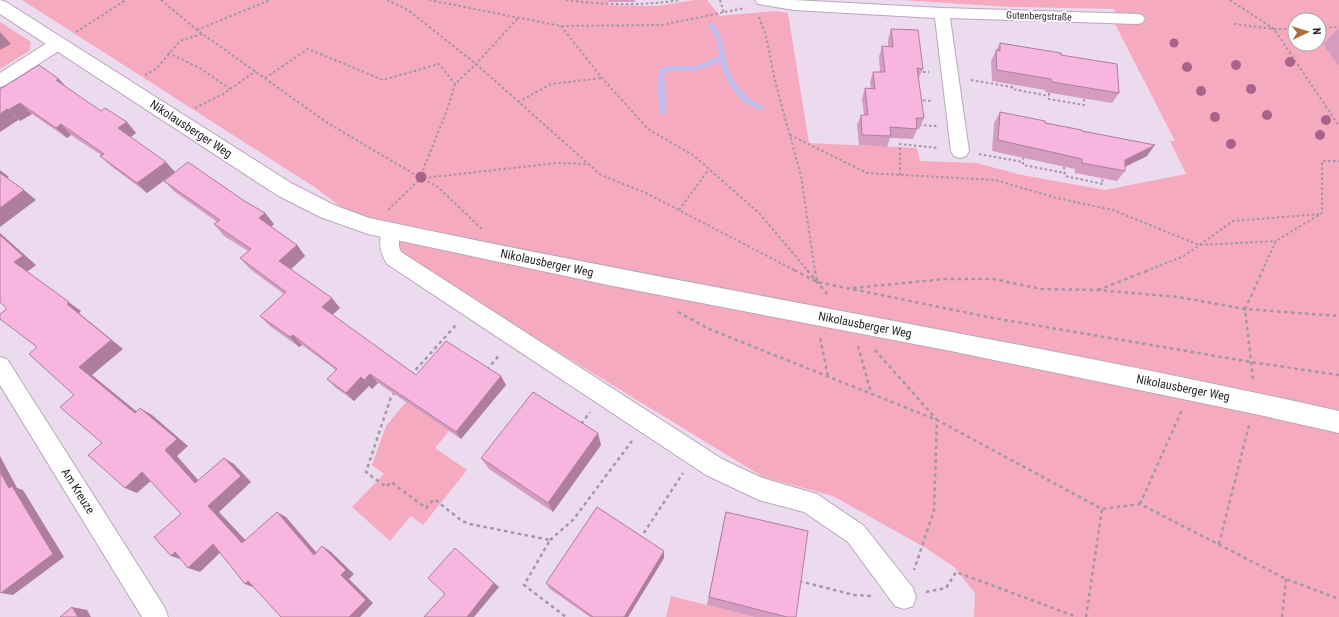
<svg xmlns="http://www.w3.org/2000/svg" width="1339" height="617" font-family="'Roboto Condensed',sans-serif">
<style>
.green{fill:#f6aac0;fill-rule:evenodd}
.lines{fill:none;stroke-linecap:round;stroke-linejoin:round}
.stream{fill:#bdbff1;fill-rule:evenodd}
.minor-casing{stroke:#b9a8bb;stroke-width:2}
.tertiary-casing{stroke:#b9a8bb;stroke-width:2}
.path-far1{stroke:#a496a5;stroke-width:2;stroke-dasharray:2.5 2.5;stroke-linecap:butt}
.path{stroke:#a496a5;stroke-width:2.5;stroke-dasharray:3.5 3.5;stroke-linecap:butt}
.minor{fill:#fff;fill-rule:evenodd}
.tertiary{fill:#fff;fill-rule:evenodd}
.tree{fill:#a9628a}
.wall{fill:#d49cc0}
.shaded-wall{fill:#ad7f9c}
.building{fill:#f7b5df;stroke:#ad7f9c}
.labels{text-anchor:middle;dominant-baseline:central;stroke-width:4;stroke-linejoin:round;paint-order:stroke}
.far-street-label{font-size:10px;fill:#251f26;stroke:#fff}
.street-label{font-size:12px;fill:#251f26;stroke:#fff}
</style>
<rect width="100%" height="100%" fill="#ecdaee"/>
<g class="green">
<path d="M22 0H635V2H609L608 5 657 6 695 0H707L720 16 776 11 788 13 809 143 917 148 920 161 976 163 1022 175 1105 190 1186 174 1170 141H1175L1115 24 1116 14 1114 9 1010 7 900 0H1339V617H974L975 593 954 567 924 547 833 496 763 477 473 300 409 260 316 188ZM1295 20H1319V44H1295Z"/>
<path d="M0 22 31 42 29 51 0 69Z"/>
<path d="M406 402 449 431 435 448 467 470 423 525 411 516 390 541 352 507 384 474 372 465 386 426Z"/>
<path d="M671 596 754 617H666Z"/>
</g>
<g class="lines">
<path class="stream" d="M712 23 714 24C722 38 722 41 725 56 729 78 742 98 763 106L764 108 761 110C738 103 726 83 720 61L706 67 697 70 665 71 664 77 666 113 663 115H661C658 106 657 77 660 69L671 66H697L719 56 717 40 709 25Z"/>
<g class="minor-casing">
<g id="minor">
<path d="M755 0H794L942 8 1137 14 1142 15 1145 19 1142 23 1137 24 950 18 969 151 966 156 960 158 954 156 951 151 935 18 794 10 758 4Z"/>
<path d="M59 38 65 39 67 43 65 47 6 85 0 87V73L53 39Z"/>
<path d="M391 223 398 226C402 234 396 243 401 252L722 459 762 478 817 494 864 526 913 588 916 597 913 606 904 609 895 606 848 542 804 512 759 500 706 475 387 264C379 251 378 239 384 226Z"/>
<path d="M0 357 7 359 165 608 168 617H142L0 385Z"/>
</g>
</g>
<g class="tertiary-casing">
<path id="tertiary" d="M0 0 6 2 291 183 334 205 369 218C692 287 1017 339 1339 411V433L1255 414 951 351 613 286 368 234 320 217 277 195 0 14Z"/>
</g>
<g class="path-far1">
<path d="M161 0 197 30 326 122 419 177"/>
<path d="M387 0 408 10 476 64 601 175 646 193 796 271"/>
<path d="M429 0 561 26 662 25 745 8"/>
<path d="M566 0C604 5 642 6 680 0"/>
<path d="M720 0 724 13"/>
<path d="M1230 0 1274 29 1339 126"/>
<path d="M759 17 766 36 775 81 801 176 815 271"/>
<path d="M1234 24 1274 29H1295"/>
<path d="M561 26 602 78 648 129 693 155 759 213 808 271"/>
<path d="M1319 28 1339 27"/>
<path d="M197 30 270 0"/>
<path d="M76 32 126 0"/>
<path d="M168 53 200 68 230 89"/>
<path d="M918 72H929"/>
<path d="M145 75 156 69 180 41 202 34"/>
<path d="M265 78 308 49 383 80 439 64 455 84"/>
<path d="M971 80 1012 87"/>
<path d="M1012 81V89L1049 96"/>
<path d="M1049 93V99L1084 105V99"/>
<path d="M918 100 933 101"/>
<path d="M518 102 551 84 602 78"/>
<path d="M195 108 223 94 256 71"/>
<path d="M919 125 937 126"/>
<path d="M790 135 867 173 995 180 1057 198 1113 210 1199 245 1276 241"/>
<path d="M979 154 1023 162"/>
<path d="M1023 157V165L1065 173"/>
<path d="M1064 167 1065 176 1103 184 1102 178"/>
<path d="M421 175 446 113 455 84 476 64 518 18"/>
<path d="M900 175V144L938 148"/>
<path d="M423 176 424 178 419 180V177Z"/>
<path d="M424 178 557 163 589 164"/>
<path d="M423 179 438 187 482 229"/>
<path d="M388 210 419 180"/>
<path d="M679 210 709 169"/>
<path d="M1146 271 1184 256 1233 221 1321 214"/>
<path d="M1262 271 1276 241 1322 213V161H1339"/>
</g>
<g class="path">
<path d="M794 270 817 282 993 318 1251 362 1339 375"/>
<path d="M807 270 829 296"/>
<path d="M815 270 817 281"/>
<path d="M853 288 945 279H993L1041 289 1097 290 1178 297 1245 309 1339 316"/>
<path d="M1098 290 1149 270"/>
<path d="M678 312 709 329 937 420 1102 509 1140 504 1286 579 1339 599"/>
<path d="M820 338 828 376"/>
<path d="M858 346 871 393"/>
<path d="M875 350 937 420 934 511 914 570"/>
<path d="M487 370 500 354"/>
<path d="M411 375 456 325"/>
<path d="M1253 379 1245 309 1263 270"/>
<path d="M395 392 391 397 366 472 386 487 391 482 426 508 434 499 462 521 470 524 550 540 524 585 566 617"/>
<path d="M581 424 590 412"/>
<path d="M1140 504 1182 410"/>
<path d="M640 539 683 473"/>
<path d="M550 540 573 520 632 441"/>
<path d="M1219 544 1249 425"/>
<path d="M799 581 854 595 872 596"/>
<path d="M926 592 946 588 956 572 1077 617"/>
<path d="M1086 617 1102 509"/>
<path d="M1282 617 1286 579"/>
</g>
<use href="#minor" class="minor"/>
<use href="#tertiary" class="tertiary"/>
</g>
<g class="tree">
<circle cx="1174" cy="43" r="4.5"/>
<circle cx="1290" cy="62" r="5"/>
<circle cx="1236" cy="65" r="5"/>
<circle cx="1187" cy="67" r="5"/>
<circle cx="1251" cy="89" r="5"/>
<circle cx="1201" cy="91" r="5"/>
<circle cx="1267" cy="115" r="5"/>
<circle cx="1215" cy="117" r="5"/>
<circle cx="1326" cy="120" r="5"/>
<circle cx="1320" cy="135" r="5"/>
<circle cx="1231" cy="144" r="5"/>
<circle cx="421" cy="177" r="5.5"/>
</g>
<g class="wall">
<rect x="609" y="0" width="26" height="2"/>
<path d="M1339 28V66L1323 44Z"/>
<path d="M891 29 923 69 918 79 924 118 919 129H917L913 139 890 138 887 147 859 145 857 125 861 115H864L862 99 865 88 871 89 870 82 873 72H880L879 57 882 46 888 47V40Z"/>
<path d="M1000 43 1061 55 1119 93 1112 103 1045 92V90L992 81 991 61Z"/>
<path d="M0 89H69L101 111 127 122 136 133 131 137 175 172 274 224 271 227 297 245 305 256 290 269 340 308 332 315 416 375 506 385 461 439 378 383 372 389 369 386 354 401 336 388 327 379 336 370 302 345 299 347 270 326 260 316 284 294 250 269 240 258 248 251 224 236 214 224 217 222 175 192 164 181 147 193 111 166 100 156 101 155 71 135 67 138 32 114 20 121 18 120 0 132Z"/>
<path d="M1000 112 1082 131 1147 156 1125 166V171L1117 181 1075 173V169L992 151 994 123Z"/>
<path d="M601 445 553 512 489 469 481 458Z"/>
<path d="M726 512 796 617H754L707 605 723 524Z"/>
<path d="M664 551V558L628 617H590L550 589 546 583Z"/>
</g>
<g class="shaded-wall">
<path d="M0 32 11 44 0 50Z"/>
<path d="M59 79 69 90 56 80Z"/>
<path d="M20 103 32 114 20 121 8 110Z"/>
<path d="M7 109 18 120 0 132V114Z"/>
<path d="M127 122 136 133 128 139 118 128Z"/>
<path d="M61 124 71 135 67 138 56 128Z"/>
<path d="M1155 145 1147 156 1119 170 1125 160Z"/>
<path d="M166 162 175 172 147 193 137 183Z"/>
<path d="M0 170 9 177 6 179 0 174Z"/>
<path d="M24 190 36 200 0 227V208Z"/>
<path d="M265 213 274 224 268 230 259 218Z"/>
<path d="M0 233 36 265 27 272 81 311 79 313 123 349 92 375 147 420 135 413 79 367 14 262 0 235Z"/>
<path d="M297 245 305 256 288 272 279 261Z"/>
<path d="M332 298 340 308 330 317 322 307Z"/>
<path d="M293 335 302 345 299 347 290 337Z"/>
<path d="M370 374 378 383 372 389 364 380Z"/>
<path d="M501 376 506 385 461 439 456 432Z"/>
<path d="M361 377 369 386 354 401 346 393Z"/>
<path d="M140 408 152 415 188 446 177 456 206 489 195 483 165 450Z"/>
<path d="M598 433 601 445 553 512 548 503Z"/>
<path d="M0 456 17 488 23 490 64 557 13 595 1 593 9 488 0 472Z"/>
<path d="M224 458 234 464 251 482 219 512 252 547 242 543 208 506Z"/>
<path d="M142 472 154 478 137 493 125 488Z"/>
<path d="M277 512 286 517 322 559 314 555Z"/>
<path d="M213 544 224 549 200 572 188 568Z"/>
<path d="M322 546 330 551 354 574 349 579 373 603 360 617H349L341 575Z"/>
<path d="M664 551V558L628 617H624Z"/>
<path d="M175 552 183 560 171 556Z"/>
<path d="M460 553 499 587 474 617H467Z"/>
<path d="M248 581 255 588 245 584Z"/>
<path d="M72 607 87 610 91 617H78Z"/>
</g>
<g class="building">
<path d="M891 29 918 30 923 69 917 68 924 118H916L917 129 890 127 891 136 862 135 861 115H868L865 88 875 89 873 72H885L882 46 893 47Z"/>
<path d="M1000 43 1061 53V55L1117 64 1119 93 1052 82 1051 79 997 70 996 50 1000 51Z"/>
<path d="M39 65 59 79 56 80 101 111 105 108 127 122 118 128 166 162 137 183 100 156 104 154 61 124 56 128 20 103 8 110 7 109 0 114V89Z"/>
<path d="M1000 112 1045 121V123L1082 130V131L1155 145 1125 160V171L1082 163V159L998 140Z"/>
<path d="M188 162 243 200 265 213 259 218 297 245 279 261 332 298 322 307 416 375 446 341 501 376 456 432 370 374 364 380 361 377 346 393 327 379 337 369 293 335 290 337 260 316 286 292 240 258 251 249 214 224 220 220 164 181Z"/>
<path d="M0 173 24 190 0 208Z"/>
<path d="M0 235 23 256 14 262 69 302 67 304 111 340 79 367 135 413 140 408 177 439 165 450 195 483 224 458 241 476 208 506 242 543 277 512 314 555 322 546 346 570 341 575 366 600 349 617H281L248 581 245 584 213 544 188 568 175 552 171 556 154 537 181 514 142 472 125 488 88 455 102 443 60 407 74 395 29 354 37 347 0 319V314L7 309 0 302Z"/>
<path d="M533 392 598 433 548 503 481 458Z"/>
<path d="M0 472 9 488 12 486 53 554 1 593 0 591Z"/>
<path d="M597 507 664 551 624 617H593L546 583Z"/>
<path d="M726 512 808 531 796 617H787L709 597Z"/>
<path d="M455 548 494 583 467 617H424L445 594 428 578Z"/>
<path d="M72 607 78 617H60Z"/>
</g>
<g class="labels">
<g class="far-street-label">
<text transform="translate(1039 16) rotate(2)">Gutenbergstraße</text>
</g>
<g class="street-label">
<text transform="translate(191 129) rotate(33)">Nikolausberger Weg</text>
<text transform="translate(547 263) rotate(12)">Nikolausberger Weg</text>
<text transform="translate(865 325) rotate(11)">Nikolausberger Weg</text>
<text transform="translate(1183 388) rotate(11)">Nikolausberger Weg</text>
<text transform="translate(78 491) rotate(58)">Am Kreuze</text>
</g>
</g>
<g transform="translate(1307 32) rotate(86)"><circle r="19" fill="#ffffff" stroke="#a8a5a8"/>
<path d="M0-3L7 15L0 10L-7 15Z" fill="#ae6d36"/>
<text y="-6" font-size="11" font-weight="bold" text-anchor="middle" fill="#251f26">N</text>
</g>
</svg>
